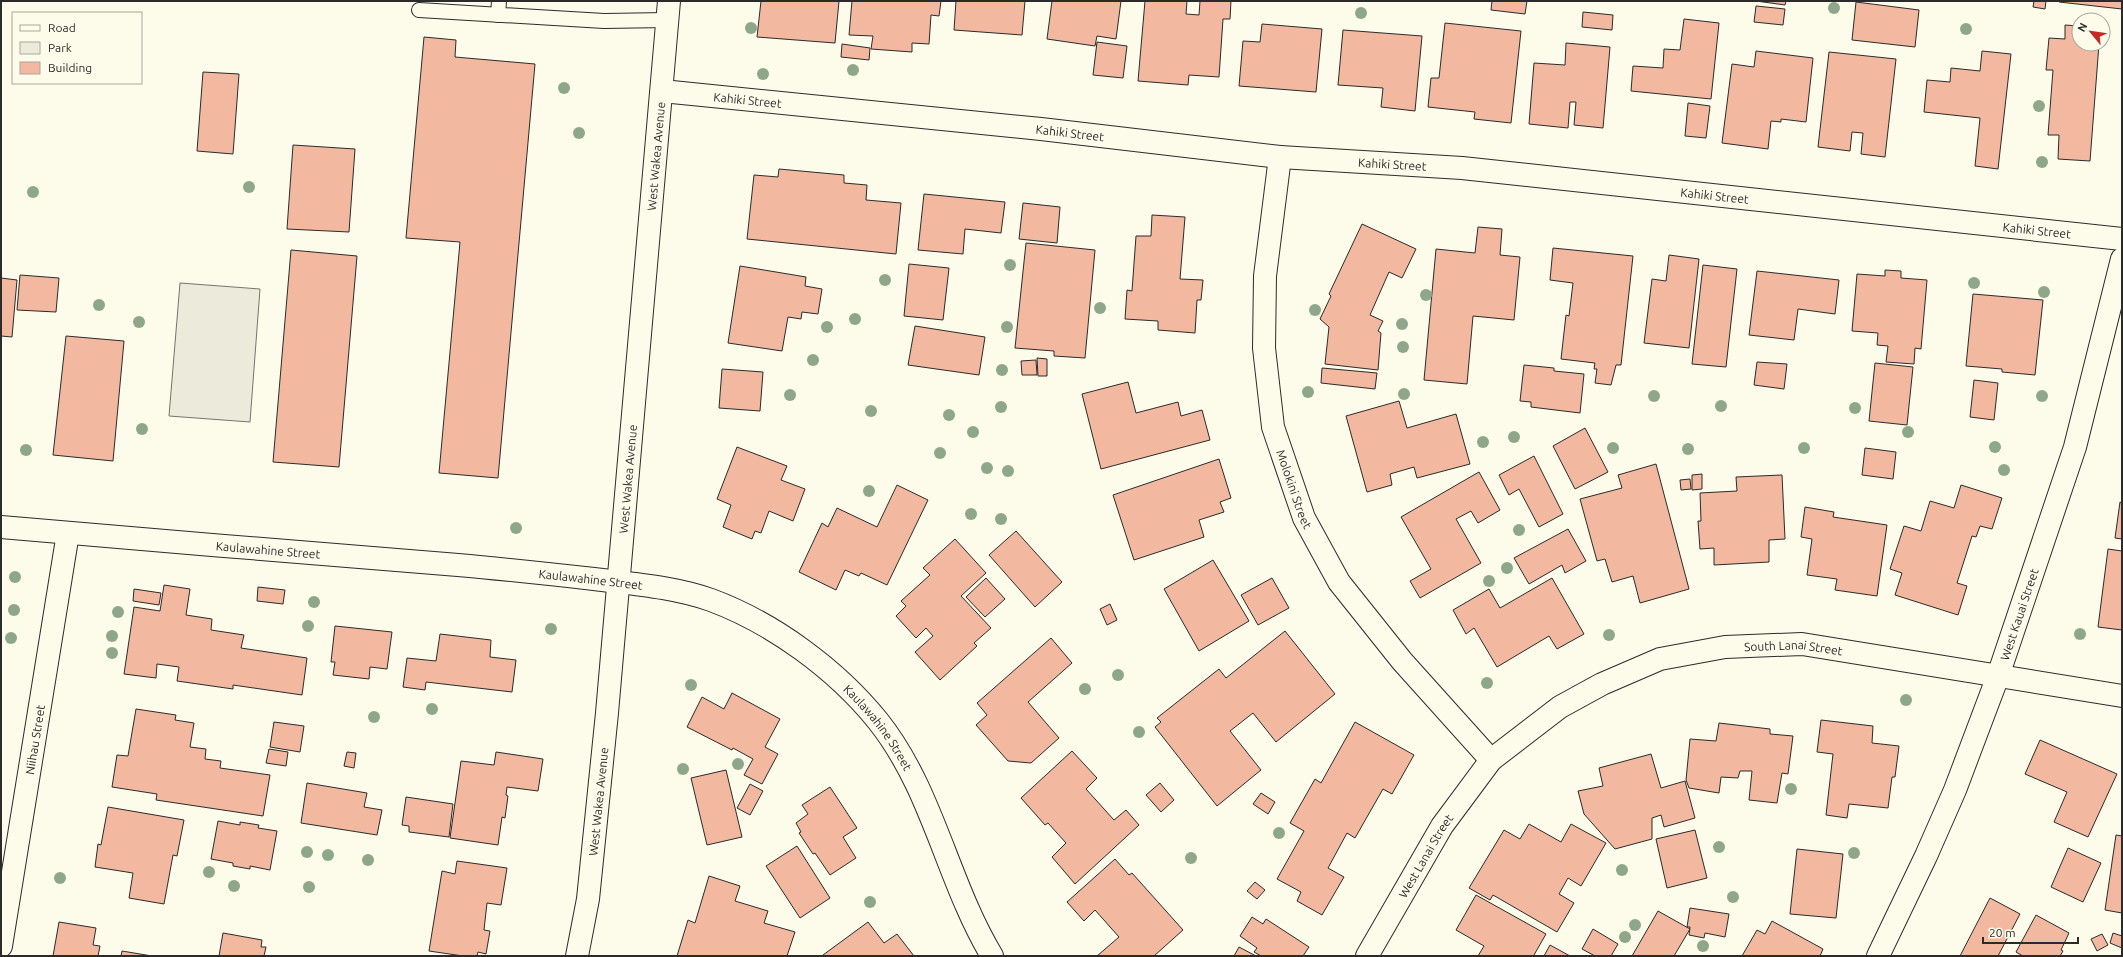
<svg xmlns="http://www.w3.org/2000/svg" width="2123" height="957" font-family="Ubuntu,sans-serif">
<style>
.green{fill:#ecebdb;stroke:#74746e}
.building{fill:#f2b8a0;stroke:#2b2b2b}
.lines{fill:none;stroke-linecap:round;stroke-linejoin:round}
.lane-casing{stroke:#2b2b2b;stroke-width:16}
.street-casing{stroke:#2b2b2b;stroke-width:24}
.secondary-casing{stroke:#2b2b2b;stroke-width:24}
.lane{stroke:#fdfbea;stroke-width:14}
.street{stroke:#fdfbea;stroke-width:22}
.secondary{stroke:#fdfbea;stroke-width:22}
.tree{fill:#8ea78a}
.labels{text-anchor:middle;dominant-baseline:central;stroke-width:3;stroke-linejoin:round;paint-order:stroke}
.street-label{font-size:12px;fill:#2b2b2b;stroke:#fdfbea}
</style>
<rect width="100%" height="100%" fill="#fdfbea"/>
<path class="green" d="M180 283 260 289 250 422 169 416Z"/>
<g class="building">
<path d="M761 1H839L835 43 757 37Z"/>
<path d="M852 1H941L939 16 931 15 929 44 912 43V52L871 49 873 36 849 35Z"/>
<path d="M956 1H1025L1022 35 954 30Z"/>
<path d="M1052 1H1121L1116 39 1097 36 1095 46 1047 39Z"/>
<path d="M1145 1H1187L1186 14 1199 15 1200 1H1231L1230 19H1223L1219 77 1189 75 1188 85 1138 81Z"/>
<path d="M1492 1H1527L1525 14 1491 10Z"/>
<path d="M1756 1H1786L1785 5Z"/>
<path d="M2034 1H2046L2045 9 2033 7Z"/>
<path d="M2059 1H2122V9L2059 2Z"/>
<path d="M1856 2 1919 10 1915 47 1852 40Z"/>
<path d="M1756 6 1785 9 1783 25 1754 22Z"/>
<path d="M1583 12 1613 15 1612 30 1582 27Z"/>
<path d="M1684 19 1719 23 1711 99 1631 91 1633 66 1663 68 1664 49 1680 50Z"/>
<path d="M1445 23 1521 31 1511 123 1474 119 1475 112 1428 107 1431 78H1439Z"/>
<path d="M1262 24 1322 29 1316 92 1239 86 1243 41 1260 42Z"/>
<path d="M2065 25 2079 26V44H2099L2090 161 2058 159 2059 135H2048L2053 70H2046L2049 38 2065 39Z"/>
<path d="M1343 30 1422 36 1415 111 1381 107 1383 88 1338 85Z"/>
<path d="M424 37 456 40 455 57 535 64 498 478 439 473 460 242 406 238Z"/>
<path d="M1097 42 1127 46 1123 78 1093 75Z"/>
<path d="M1566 43 1610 47 1603 128 1574 125 1576 102H1570L1568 128 1529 124 1534 63 1565 65Z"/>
<path d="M842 44 870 48 869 60 841 57Z"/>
<path d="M1756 51 1813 58 1806 122 1781 119V122L1771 121 1768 149 1722 143 1732 64 1754 67Z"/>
<path d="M1982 51 2011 54 1998 169 1975 166 1980 118 1924 112 1927 80 1950 82 1951 68 1980 71Z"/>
<path d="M1829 52 1896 59 1885 157 1861 154 1863 133 1852 132 1850 151 1818 147Z"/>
<path d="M203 72 239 74 233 154 197 151Z"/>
<path d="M1688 103 1710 106 1706 138 1685 136Z"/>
<path d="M293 145 355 149 349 232 287 229Z"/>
<path d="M779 169 844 175V183L867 185 866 200 901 203 896 254 747 239 754 175 778 177Z"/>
<path d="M924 194 1005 202 1001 233 965 229 963 254 918 250Z"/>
<path d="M1023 203 1060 207 1057 243 1019 239Z"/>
<path d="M1152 215 1185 217 1180 279 1203 280 1201 300H1197L1195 333 1158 330V321L1125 319 1127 290 1132 291 1136 236H1151Z"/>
<path d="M1362 224 1416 249 1402 278 1389 272 1370 315 1383 321 1378 331 1381 333 1378 370 1325 364 1329 327 1320 319 1331 296 1329 294Z"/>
<path d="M1478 227 1502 229 1500 255 1520 257 1514 320 1473 316 1467 384 1424 380 1436 249 1475 253Z"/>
<path d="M1026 243 1095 250 1085 358 1054 356V351L1015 348Z"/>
<path d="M1553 248 1633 256 1621 365H1616L1611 385 1595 383 1597 369H1594L1595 363 1561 359 1566 315 1569 316 1573 283 1550 280Z"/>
<path d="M291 250 357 256 339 467 273 462Z"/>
<path d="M1669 255 1699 259 1689 348 1644 343 1652 279 1666 281Z"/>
<path d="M909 264 949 268 943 320 904 316Z"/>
<path d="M1703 265 1737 269 1726 367 1692 364Z"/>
<path d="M740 266 806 277 805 286 822 289 818 314 802 312 801 319 788 317 782 351 728 343Z"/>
<path d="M1885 270 1901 271V278L1927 280 1921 349 1915 348 1914 364 1886 362 1888 346 1877 345 1878 333 1852 331 1857 274 1885 276Z"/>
<path d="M1757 271 1839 280 1835 314 1798 309 1794 340 1749 335Z"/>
<path d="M20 275 59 278 56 312 17 310Z"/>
<path d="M1 278 17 280 12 337 1 336Z"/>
<path d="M1973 294 2043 300 2035 375 2002 372V369L1966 366Z"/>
<path d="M915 326 985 337 979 375 908 365Z"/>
<path d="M66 336 124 341 113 461 53 455Z"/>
<path d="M1037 358 1047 359V376H1038Z"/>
<path d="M1036 360 1037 375H1022L1021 361Z"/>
<path d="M1757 362 1787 364 1784 389 1754 385Z"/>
<path d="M1875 363 1913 367 1907 425 1869 421Z"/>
<path d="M1524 365 1554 368V371L1584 374 1580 413 1531 407V402L1520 401Z"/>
<path d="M1322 368 1377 373 1375 389 1321 383Z"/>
<path d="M722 369 763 372 760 411 719 408Z"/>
<path d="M1974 380 1998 383 1994 420 1970 417Z"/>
<path d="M1128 382 1136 413 1178 402 1181 416 1202 410 1210 440 1101 469 1082 394Z"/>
<path d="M1399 401 1407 428 1456 414 1470 464 1417 478 1414 467 1390 474 1392 485 1367 492 1346 416Z"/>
<path d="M1585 428 1608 472 1575 489 1553 446Z"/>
<path d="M737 447 787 466 781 480 805 489 793 521 769 511 761 533 755 531 752 539 723 527 731 505 717 499Z"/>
<path d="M1865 448 1896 452 1893 479 1862 475Z"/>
<path d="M1534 456 1563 514 1539 527 1519 489 1509 495 1499 475Z"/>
<path d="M1219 459 1231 498 1220 502 1224 512 1199 520 1204 537 1134 560 1113 495Z"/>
<path d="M1656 464 1689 589 1640 603 1633 576 1612 582 1605 559 1597 561 1580 499 1622 488 1618 475Z"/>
<path d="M1479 472 1500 510 1478 523 1471 511 1456 519 1481 563 1420 598 1410 581 1431 569 1401 517Z"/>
<path d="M1702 474V489L1692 490V475Z"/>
<path d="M1782 475 1785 539 1769 540V562L1714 565V548L1700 549 1698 521H1701L1700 493 1737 491 1736 477Z"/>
<path d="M1690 479 1691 489 1681 490 1680 480Z"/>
<path d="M897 485 928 500 887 585 861 573 859 576 845 570 836 590 799 572 822 523 828 527 837 508 877 527Z"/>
<path d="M1961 485 2002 498 1992 529 1980 526 1976 537 1972 536 1957 583 1967 586 1958 615 1895 595 1902 573 1890 569 1904 526 1921 531 1930 501 1954 508Z"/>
<path d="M2120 502 2122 503V539L2115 538Z"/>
<path d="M1805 507 1834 512 1833 517 1887 525 1877 596 1835 590 1837 579 1807 575 1812 539 1801 537Z"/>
<path d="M1568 529 1586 561 1565 573 1562 565 1529 584 1514 558Z"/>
<path d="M1016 531 1062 582 1035 607 989 555Z"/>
<path d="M955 539 986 573 961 596 991 628 974 643 977 646 940 680 915 652 933 636 926 628 916 638 896 616 906 606 901 601 930 575 923 568Z"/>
<path d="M2108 549 2122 551V630L2098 627Z"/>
<path d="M1213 560 1249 621 1199 651 1164 589Z"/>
<path d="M986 578 1005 599 985 617 966 597Z"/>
<path d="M1272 578 1289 608 1258 625 1241 595Z"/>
<path d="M1552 578 1584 634 1557 649 1549 636 1497 667 1474 628 1466 634 1453 610 1489 589 1500 608Z"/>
<path d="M164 585 190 589 186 615 212 619 211 630 244 635 241 648 307 658 302 695 233 685V689L177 681 179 667 157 664 156 678 124 674 134 607 160 611Z"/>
<path d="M258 587 285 590 283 604 257 601Z"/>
<path d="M134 589 161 593 159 605 133 601Z"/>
<path d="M1110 604 1117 620 1107 625 1100 609Z"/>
<path d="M335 626 392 632 387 669 370 667 369 679 333 675 335 662H331Z"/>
<path d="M1285 631 1335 694 1276 742 1253 713 1230 731 1261 770 1217 806 1155 727 1161 722 1157 718 1219 669 1226 678Z"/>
<path d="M440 634 491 640 490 657 516 660 512 692 426 682 425 690 403 687 407 658 436 661Z"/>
<path d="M1051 638 1072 663 1028 702 1059 738 1031 763 1008 761 976 725 987 715 977 703Z"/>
<path d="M732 693 780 719 765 747 778 754 762 784 744 775 753 759 733 748 732 750 687 727 702 697 724 709Z"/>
<path d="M136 709 176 715 175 720 194 723 190 747 206 749 205 759 221 761 220 768 270 775 263 816 156 800 157 794 112 787 117 755 128 756Z"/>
<path d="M1821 720 1873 726 1872 743 1899 746 1895 777H1892L1888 808 1849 804 1847 818 1826 815 1833 754 1817 752Z"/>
<path d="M274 722 304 726 300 752 270 747Z"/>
<path d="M1355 722 1414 755 1392 794 1383 789 1355 838 1347 833 1328 868 1344 877 1322 915 1297 901 1301 892 1277 879 1304 831 1290 823 1315 779 1321 783Z"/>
<path d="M1719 723 1770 729V734L1793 736 1788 774 1782 773 1777 803 1749 800 1752 771H1740L1738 778 1721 777 1719 793 1689 788 1686 780 1690 739 1716 741Z"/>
<path d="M2040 740 2117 774 2088 837 2054 822 2067 792 2025 774Z"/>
<path d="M269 749 288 752 286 766 266 763Z"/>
<path d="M1072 751 1097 778 1086 789 1114 820 1126 810 1139 825 1075 884 1052 857 1066 843 1048 823 1045 825 1021 798Z"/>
<path d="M347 752 356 753 354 768 344 766Z"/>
<path d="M496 752 543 759 538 791 507 787 506 795 508 796 505 818 502 817 498 845 450 838 461 761 494 765Z"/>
<path d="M1651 754 1661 788 1685 781 1695 818 1664 827 1661 815 1652 818V839L1615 849 1584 814 1578 791 1603 786 1599 768Z"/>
<path d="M726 770 742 837 707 845 691 778Z"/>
<path d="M307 783 367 793 364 807 382 810 377 835 301 823Z"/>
<path d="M1160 783 1174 800 1161 812 1146 795Z"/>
<path d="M750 784 763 791 750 815 737 808Z"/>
<path d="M830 787 857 828 843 837 856 858 830 875 815 853 813 854 799 833 801 832 796 823 808 814 802 805Z"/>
<path d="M1261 793 1275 802 1268 814 1253 804Z"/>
<path d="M406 797 453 804 449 837 409 832V826L402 825Z"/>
<path d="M108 807 184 820 177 856 173 855 164 904 129 898 133 873 95 867 98 844 101 845Z"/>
<path d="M218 821 240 825V822L259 825 258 828 277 831 270 870 250 866V869L233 866V863L211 859Z"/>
<path d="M1529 824 1561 842 1571 824 1606 843 1581 886 1568 878 1559 894 1574 903 1557 932 1493 895 1490 900 1469 888 1504 830 1520 839Z"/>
<path d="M1695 830 1707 878 1667 888 1656 839Z"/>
<path d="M2116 835 2122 836V913L2105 910Z"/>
<path d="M797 846 830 898 800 918 766 866Z"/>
<path d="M2068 848 2101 863 2083 902 2051 887Z"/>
<path d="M1797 849 1843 854 1836 918 1790 914Z"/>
<path d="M1115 859 1129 875 1132 873 1183 930 1154 956H1097L1119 937 1095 910 1084 921 1067 902Z"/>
<path d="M457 861 507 868 501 905 487 903 484 930 490 931 486 954 478 952 477 956H463L429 951 442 871 455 874Z"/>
<path d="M709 876 740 886 735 901 768 911 764 923 795 932 787 956H677L688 920 695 923Z"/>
<path d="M1255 882 1265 890 1257 899 1247 891Z"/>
<path d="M1476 895 1546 934 1534 955 1536 956H1478L1484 946 1456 930Z"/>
<path d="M1990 898 2020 914 1998 956H1960Z"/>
<path d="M1690 908 1729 914 1725 937 1705 933 1704 938 1689 935 1690 927H1687Z"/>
<path d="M1658 911 1690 929 1674 956H1632Z"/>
<path d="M2036 915 2069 933 2061 950 2063 951 2060 956H2023L2016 952Z"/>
<path d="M1252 917 1263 924 1266 919 1309 947 1303 956H1261L1254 952 1257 948 1240 936Z"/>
<path d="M1772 921 1823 949 1820 956H1742L1757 930 1765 934Z"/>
<path d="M59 922 96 928 93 945 100 946 98 956H53Z"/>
<path d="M868 922 884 943 897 934 914 956H824L823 955Z"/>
<path d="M1593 929 1618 944 1611 956H1595L1582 949Z"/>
<path d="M223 933 262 940 261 947H266L264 956H219Z"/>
<path d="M2113 933 2122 936V948L2110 943Z"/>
<path d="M2102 934 2108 945 2097 951 2091 939Z"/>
<path d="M1550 945 1570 956H1544Z"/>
<path d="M1239 947 1256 956H1234Z"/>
<path d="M122 951 152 956H121Z"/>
</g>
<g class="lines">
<g class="lane-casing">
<g id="lane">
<path d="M419 10 604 21 667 20"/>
<path d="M498 15 499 1"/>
</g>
</g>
<g class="street-casing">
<g id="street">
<path id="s1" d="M662 91 1041 129 1280 157 1462 168 2122 239"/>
<path id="s2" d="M1280 157 1265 276 1264 348 1273 427 1304 518 1339 582 1402 661 1491 760"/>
<path id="s3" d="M1 527C153 541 306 552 458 565 503 569 549 574 594 579 633 584 674 587 711 600 773 623 836 669 878 721 933 790 947 881 992 956"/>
<path id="s4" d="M1 946 68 533"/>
<path id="s5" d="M1367 956 1442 826 1491 760 1560 707 1602 684 1660 659 1725 647 1802 644 2122 696"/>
</g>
</g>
<g class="secondary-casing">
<g id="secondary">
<path id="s6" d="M577 956 588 899 607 713 669 1"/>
<path id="s7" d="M1878 956 1926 856 1955 790 1998 676 2075 447 2122 259"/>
</g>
</g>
<use href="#lane" class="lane"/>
<use href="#street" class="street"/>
<use href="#secondary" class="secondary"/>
</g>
<g class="tree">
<circle cx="1834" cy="8" r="6"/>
<circle cx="1361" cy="13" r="6"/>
<circle cx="751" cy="28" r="6"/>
<circle cx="1966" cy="29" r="6"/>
<circle cx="853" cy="70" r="6"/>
<circle cx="763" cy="74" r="6"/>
<circle cx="564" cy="88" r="6"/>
<circle cx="2039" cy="106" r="6"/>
<circle cx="579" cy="133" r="6"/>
<circle cx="2042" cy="162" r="6"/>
<circle cx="249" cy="187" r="6"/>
<circle cx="33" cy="192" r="6"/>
<circle cx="1010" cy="265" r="6"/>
<circle cx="885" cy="280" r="6"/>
<circle cx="1974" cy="283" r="6"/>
<circle cx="2044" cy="292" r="6"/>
<circle cx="1426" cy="295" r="6"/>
<circle cx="99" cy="305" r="6"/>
<circle cx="1100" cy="308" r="6"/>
<circle cx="1315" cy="310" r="6"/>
<circle cx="855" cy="319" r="6"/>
<circle cx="139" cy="322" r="6"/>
<circle cx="1402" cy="324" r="6"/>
<circle cx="827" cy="327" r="6"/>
<circle cx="1007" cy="327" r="6"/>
<circle cx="1403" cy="347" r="6"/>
<circle cx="813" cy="360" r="6"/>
<circle cx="1002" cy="370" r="6"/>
<circle cx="1308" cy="392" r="6"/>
<circle cx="1404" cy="394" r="6"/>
<circle cx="790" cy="395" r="6"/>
<circle cx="1654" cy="396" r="6"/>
<circle cx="2042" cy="396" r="6"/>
<circle cx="1721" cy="406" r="6"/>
<circle cx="1001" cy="407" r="6"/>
<circle cx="1855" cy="408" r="6"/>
<circle cx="871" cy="411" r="6"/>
<circle cx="949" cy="415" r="6"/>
<circle cx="142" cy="429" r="6"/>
<circle cx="973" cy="432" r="6"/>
<circle cx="1908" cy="432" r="6"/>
<circle cx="1514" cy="437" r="6"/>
<circle cx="1483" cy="442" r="6"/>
<circle cx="1995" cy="447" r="6"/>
<circle cx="1613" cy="448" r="6"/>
<circle cx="1804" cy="448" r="6"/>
<circle cx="1688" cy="449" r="6"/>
<circle cx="26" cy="450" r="6"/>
<circle cx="940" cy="453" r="6"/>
<circle cx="987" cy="468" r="6"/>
<circle cx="2004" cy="470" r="6"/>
<circle cx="1008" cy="471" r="6"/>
<circle cx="869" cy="491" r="6"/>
<circle cx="971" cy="514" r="6"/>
<circle cx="1001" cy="519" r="6"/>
<circle cx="516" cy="528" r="6"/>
<circle cx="1519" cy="530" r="6"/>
<circle cx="1507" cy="568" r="6"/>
<circle cx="15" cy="577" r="6"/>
<circle cx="1489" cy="581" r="6"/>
<circle cx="314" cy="602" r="6"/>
<circle cx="14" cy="610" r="6"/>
<circle cx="118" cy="612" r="6"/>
<circle cx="308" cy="626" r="6"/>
<circle cx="551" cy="629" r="6"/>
<circle cx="2080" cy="634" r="6"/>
<circle cx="1609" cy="635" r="6"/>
<circle cx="112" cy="636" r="6"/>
<circle cx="11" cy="638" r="6"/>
<circle cx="112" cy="653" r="6"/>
<circle cx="1118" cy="675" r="6"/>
<circle cx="1487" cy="683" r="6"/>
<circle cx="691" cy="685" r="6"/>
<circle cx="1085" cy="689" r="6"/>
<circle cx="1906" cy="700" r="6"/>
<circle cx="432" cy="709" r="6"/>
<circle cx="374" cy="717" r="6"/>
<circle cx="1139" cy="732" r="6"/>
<circle cx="738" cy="764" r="6"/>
<circle cx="683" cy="769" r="6"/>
<circle cx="1791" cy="789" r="6"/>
<circle cx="1279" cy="833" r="6"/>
<circle cx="1719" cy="847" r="6"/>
<circle cx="307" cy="852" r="6"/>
<circle cx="1854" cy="853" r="6"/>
<circle cx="328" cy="855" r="6"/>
<circle cx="1191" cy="858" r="6"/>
<circle cx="368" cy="860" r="6"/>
<circle cx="1622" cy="870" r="6"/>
<circle cx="209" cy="872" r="6"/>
<circle cx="60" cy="878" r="6"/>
<circle cx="234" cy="886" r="6"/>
<circle cx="309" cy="887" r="6"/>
<circle cx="1733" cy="897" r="6"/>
<circle cx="870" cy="902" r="6"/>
<circle cx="1635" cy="925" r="6"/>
<circle cx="1625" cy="937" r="6"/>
<circle cx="1703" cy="946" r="6"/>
</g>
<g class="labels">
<g class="street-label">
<text stroke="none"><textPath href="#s1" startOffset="86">Kahiki Street</textPath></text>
<text stroke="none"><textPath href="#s1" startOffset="410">Kahiki Street</textPath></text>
<text stroke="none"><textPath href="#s6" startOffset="804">West Wakea Avenue</textPath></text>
<text stroke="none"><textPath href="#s1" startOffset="734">Kahiki Street</textPath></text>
<text stroke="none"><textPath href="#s1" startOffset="1058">Kahiki Street</textPath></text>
<text stroke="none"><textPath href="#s1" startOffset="1382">Kahiki Street</textPath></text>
<text stroke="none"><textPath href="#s6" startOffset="480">West Wakea Avenue</textPath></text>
<text stroke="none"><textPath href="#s2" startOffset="337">Molokini Street</textPath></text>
<text stroke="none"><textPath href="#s3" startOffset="268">Kaulawahine Street</textPath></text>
<text stroke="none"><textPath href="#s3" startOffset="592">Kaulawahine Street</textPath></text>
<text stroke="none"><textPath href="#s7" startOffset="370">West Kauai Street</textPath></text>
<text stroke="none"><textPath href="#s5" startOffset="565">South Lanai Street</textPath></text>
<text stroke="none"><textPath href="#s3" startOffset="928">Kaulawahine Street</textPath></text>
<text stroke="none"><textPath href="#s4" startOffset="209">Niihau Street</textPath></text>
<text stroke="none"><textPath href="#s6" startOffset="156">West Wakea Avenue</textPath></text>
<text stroke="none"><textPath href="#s5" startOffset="116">West Lanai Street</textPath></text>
</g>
</g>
<rect width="2123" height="957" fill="none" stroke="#2b2b2b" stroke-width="4"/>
<rect x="12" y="12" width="130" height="72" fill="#fdfbea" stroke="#a9a89e"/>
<rect x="20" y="25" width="20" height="6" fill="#fdfbea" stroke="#a9a89e"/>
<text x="48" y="32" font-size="12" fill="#2b2b2b">Road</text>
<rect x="20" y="42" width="20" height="12" fill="#ecebdb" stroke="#a9a89e"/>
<text x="48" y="52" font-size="12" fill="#2b2b2b">Park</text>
<rect x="20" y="62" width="20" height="12" fill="#f2b8a0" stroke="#a9a89e"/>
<text x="48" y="72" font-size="12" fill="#2b2b2b">Building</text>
<g transform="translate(2091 32) rotate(299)"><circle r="19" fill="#fdfbea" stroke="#a9a89e"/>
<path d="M0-3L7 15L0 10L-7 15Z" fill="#c62828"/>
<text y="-6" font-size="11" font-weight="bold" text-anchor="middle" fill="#2b2b2b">N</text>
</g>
<path d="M1983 937v6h95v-6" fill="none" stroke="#2b2b2b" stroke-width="2"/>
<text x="1989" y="937" font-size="12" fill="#2b2b2b" stroke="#fdfbea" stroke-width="3" paint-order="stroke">20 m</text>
</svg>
